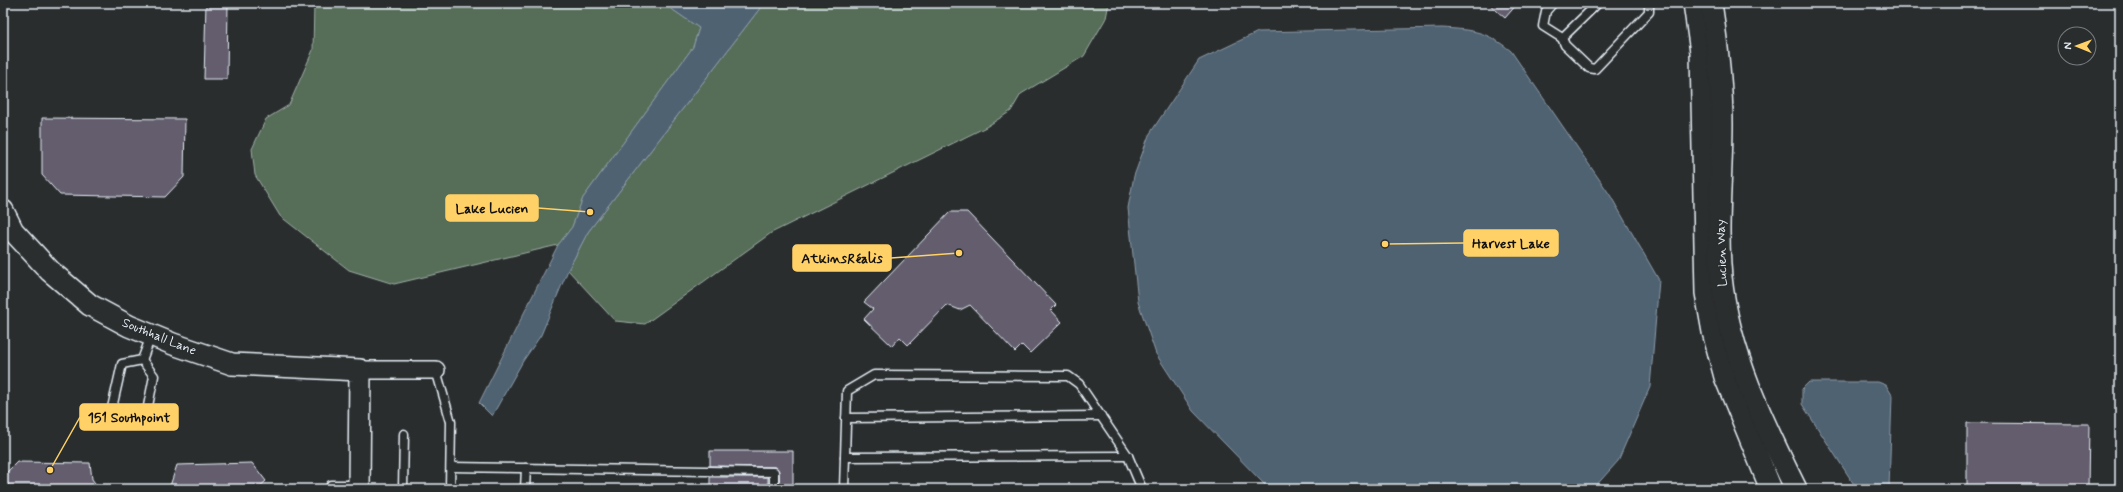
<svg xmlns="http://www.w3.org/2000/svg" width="2123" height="492" font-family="Mynerve,sans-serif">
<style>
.green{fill:#566d59;stroke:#9fafa8}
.water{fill:#4f6272;stroke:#8c9ba8}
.building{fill:#635d6e;stroke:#e8f1f8}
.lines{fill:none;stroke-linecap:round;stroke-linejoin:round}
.service-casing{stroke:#e8f1f8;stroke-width:11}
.minor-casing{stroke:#e8f1f8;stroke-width:20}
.tertiary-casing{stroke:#e8f1f8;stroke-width:24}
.service{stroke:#2a2d2e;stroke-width:8}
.minor{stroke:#2a2d2e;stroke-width:17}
.tertiary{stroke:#2a2d2e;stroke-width:21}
.labels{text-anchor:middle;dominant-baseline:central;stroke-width:3;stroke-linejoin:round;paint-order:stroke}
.street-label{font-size:13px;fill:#e8f1f8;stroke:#2a2d2e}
.leader{fill:none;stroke:#ffd166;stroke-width:1.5}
.callout-dot{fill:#ffd166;stroke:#2a2d2e;stroke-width:1.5}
.callout{fill:#ffd166;stroke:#ffd166;stroke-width:1.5}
.callout-label{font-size:14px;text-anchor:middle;font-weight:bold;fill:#111}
</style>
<rect width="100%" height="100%" fill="#2a2d2e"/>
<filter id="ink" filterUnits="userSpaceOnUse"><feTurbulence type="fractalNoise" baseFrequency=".025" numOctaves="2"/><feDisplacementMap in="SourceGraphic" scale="8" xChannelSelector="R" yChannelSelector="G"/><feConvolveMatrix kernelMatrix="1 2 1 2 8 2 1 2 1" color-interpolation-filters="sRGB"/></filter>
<g filter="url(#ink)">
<g class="green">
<path d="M314 3H663L699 28 693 47 583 198 572 227 558 245 394 284 349 270 280 216 255 175 252 149 266 119 289 105 313 50Z"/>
<path d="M764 3H1109L1106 18 1084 56 1021 94 1011 111 986 127 771 233 645 324 615 321 568 270 588 232Z"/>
</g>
<g class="water">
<path d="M663 3H764L588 232 568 270 541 335 523 361 492 416 479 403 558 245 572 227 583 198 693 47 699 28Z"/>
<path d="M1442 28C1474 30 1486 31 1511 51L1610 195 1659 280 1650 387 1618 461 1593 489H1272L1265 485 1193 411 1156 354 1138 302 1128 208 1134 176 1149 135 1199 60 1258 32Z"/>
<path d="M1809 382H1878L1886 385 1892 395 1889 489H1857L1802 404V389Z"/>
</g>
<g class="building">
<path d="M206 3H228L227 79H204Z"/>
<path d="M1488 3H1518L1505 18Z"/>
<path d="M42 118 185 119 184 177 165 197 60 195 42 175Z"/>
<path d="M950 212H967L1056 305 1051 310 1062 322 1030 353 1022 345 1015 352 970 305 960 310 947 305 908 345 900 337 892 346 864 319 873 309 864 302Z"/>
<path d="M1967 423 2089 424 2088 488 1967 489Z"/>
<path d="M710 451H793V489H780L779 472 776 467 710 466Z"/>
<path d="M17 462 90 463 92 479 99 489H13L3 479V476Z"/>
<path d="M252 463 266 481 257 489H169L177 465Z"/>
<rect x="710" y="477" width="58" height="12"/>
</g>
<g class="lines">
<g class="service-casing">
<g id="service">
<path d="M1553 3 1546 11 1543 26 1562 38 1565 45 1589 68 1595 69 1649 12V3"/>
<path d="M1562 38 1598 3"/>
<path d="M142 360 151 336"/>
<path d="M436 370 451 422 450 489"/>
<path d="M846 418 1101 416"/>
<path d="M109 421 122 364 142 360 154 376 145 421"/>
<path d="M845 457 1128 456"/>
<path d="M451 467 774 472V489"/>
<path d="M331 485H358"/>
<path d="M403 489 404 434"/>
<path d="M525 489 526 468"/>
<path d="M844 489 847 391 874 375 1068 376 1079 384 1128 456 1142 489"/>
</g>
</g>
<g class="minor-casing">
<path id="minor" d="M360 370H436"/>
</g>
<g class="tertiary-casing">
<g id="tertiary">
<path d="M1694 3 1701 52 1706 293 1713 332 1725 377 1771 489"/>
<path d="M1711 3C1717 43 1722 83 1722 123 1722 174 1716 226 1721 277 1729 353 1763 422 1796 489"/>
<path d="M3 211 13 231 50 271 90 305 129 326 173 344 232 364 360 370 359 489"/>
</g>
</g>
<use href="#service" class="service"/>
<use href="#minor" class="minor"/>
<use href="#tertiary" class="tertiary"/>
</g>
</g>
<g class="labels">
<g class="street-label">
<text transform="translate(1722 253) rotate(-92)">Lucien Way</text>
<text transform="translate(159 337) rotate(22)">Southhall Lane</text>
</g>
</g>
<path class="leader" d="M590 212L538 208M1385 244L1464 243M959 253L891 258M50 470L80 417"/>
<g class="callout-dot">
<circle cx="590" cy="212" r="4"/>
<circle cx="1385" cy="244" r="4"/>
<circle cx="959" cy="253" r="4"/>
<circle cx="50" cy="470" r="4"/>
</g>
<g class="callout">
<rect x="446" y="195" width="92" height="26" rx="4"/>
<rect x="1464" y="230" width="94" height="26" rx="4"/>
<rect x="793" y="245" width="98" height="26" rx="4"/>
<rect x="80" y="404" width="98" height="26" rx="4"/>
</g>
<g class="callout-label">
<text x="492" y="213">Lake Lucien</text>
<text x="1511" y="248">Harvest Lake</text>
<text x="842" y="263">AtkinsRéalis</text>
<text x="129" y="422">151 Southpoint</text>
</g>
<rect width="2123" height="492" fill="none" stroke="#2a2d2e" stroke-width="16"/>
<rect x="8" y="8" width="2107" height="476" fill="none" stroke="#e8f1f8" stroke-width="1.5" filter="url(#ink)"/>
<g transform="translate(2077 46) rotate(271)"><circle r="19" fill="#2a2d2e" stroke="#767b7f"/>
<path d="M0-3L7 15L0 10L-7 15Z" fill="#ffd166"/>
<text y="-6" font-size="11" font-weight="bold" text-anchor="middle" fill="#e8f1f8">N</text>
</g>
</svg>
